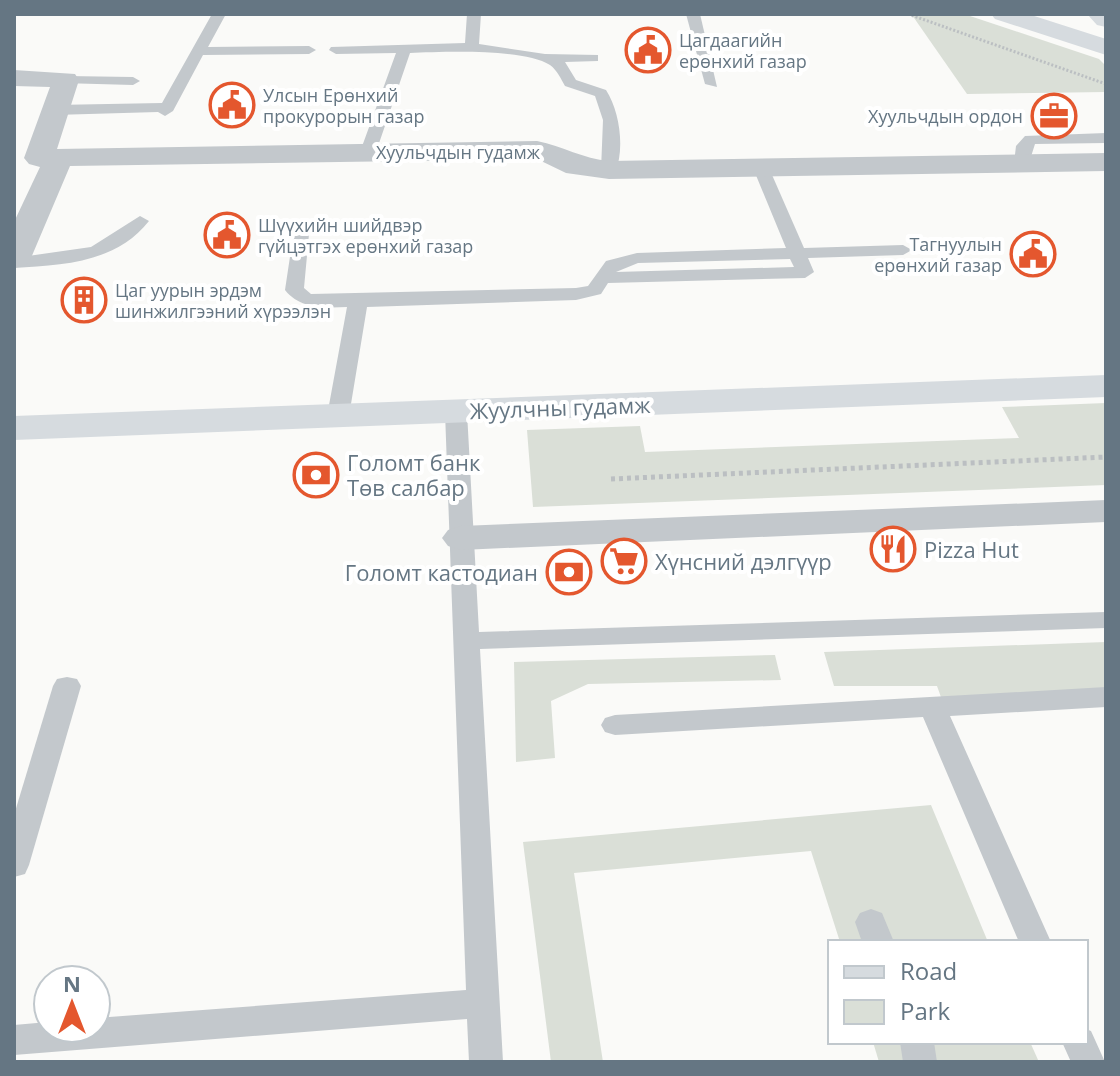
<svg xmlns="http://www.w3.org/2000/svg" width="1120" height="1076" font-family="'Open Sans',sans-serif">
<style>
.green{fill:#dadfd7}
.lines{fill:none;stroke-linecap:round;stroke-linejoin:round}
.path-far1{stroke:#bbbfc2;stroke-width:3;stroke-dasharray:2 2;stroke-linecap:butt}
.path{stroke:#bbbfc2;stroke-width:5;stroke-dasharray:4 4;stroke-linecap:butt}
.service{fill:#c3c8cc;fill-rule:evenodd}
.pedestrian{fill:#c3c8cc;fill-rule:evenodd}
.minor{fill:#c3c8cc;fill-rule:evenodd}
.secondary{fill:#d6dbdf;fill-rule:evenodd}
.primary{fill:#d6dbdf;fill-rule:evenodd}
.labels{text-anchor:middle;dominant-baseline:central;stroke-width:8;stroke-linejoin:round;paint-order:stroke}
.far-poi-label{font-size:18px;fill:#657683;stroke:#fff;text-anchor:start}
.far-street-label{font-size:18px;fill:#657683;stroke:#fff}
.street-label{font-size:22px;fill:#657683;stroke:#fff}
.poi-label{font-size:22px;fill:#657683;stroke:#fff;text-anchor:start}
</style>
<rect width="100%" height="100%" fill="#fafaf8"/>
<g class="green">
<path d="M912 15H967L1099 59 1106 66V92L967 94Z"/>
<path d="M1106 403V485L533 507 527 430 640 426 645 452 1019 438 1002 407Z"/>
<path d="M1106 642V696L942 700 937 686H834L824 652Z"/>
<path d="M775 655 781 680 588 684 551 701 555 758 516 762 514 662Z"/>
<path d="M931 805 988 942H840L811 851 574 873 603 1062H551L523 842Z"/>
<path d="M873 1042H1030L1039 1062H879Z"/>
</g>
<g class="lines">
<path class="path-far1" d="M908 14 1106 84"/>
<path class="path" d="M611 479 1106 457"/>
<g class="service">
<path d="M212 14H226L208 47 309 46 316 50 309 54 203 55 173 111 165 116 158 112 54 115 46 110 54 105 162 103Z"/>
<path d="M467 14H481L479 44 545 54 598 55V61L565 62 576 80 606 90C620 112 625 149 615 173L601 170 603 120 595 96 565 86C561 79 557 70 550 65 523 48 443 52 410 53L376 152 362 155 360 152 396 53 336 54 329 50 331 47 465 43Z"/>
<path d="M686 14H700L717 87 705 84Z"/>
<path d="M66 76 133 77 140 81 133 85 61 83 59 80Z"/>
<path d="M1106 133V143L1035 144 1028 166 1014 163 1016 146 1025 136Z"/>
<path d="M761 163 769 168 804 248 903 245 912 250 903 255 808 258 814 272 805 278 608 283 601 294 576 300 367 307 349 416 338 422 327 416 347 307C324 308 300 309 285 290L294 230 300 229 309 234 304 288 311 294 576 288 588 286 606 261 637 253 786 248 753 168ZM790 259 794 267 616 272 638 263Z"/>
<path d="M140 216 149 221C116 263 63 265 14 268V258L91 247Z"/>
<path d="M456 406 467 412 479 632 1106 612V628L480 649 503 1062H469L467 1019 14 1055V1025L48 1022V1028H96V1018L466 990 445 412Z"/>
<path d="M67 677 77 679 81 686 29 865 25 874 14 877V815L53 686 57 679Z"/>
<path d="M1106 687V707L950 716 1051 942H1019L923 717 615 735 605 732 601 725 605 718 615 715Z"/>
<path d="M871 909 882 913 894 942H862L855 922 860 913Z"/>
<path d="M1086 1029 1091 1031 1105 1062H1071L1062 1042H1086Z"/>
<path d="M900 1042H934L937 1062H903Z"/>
</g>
<path class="pedestrian" d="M1106 500V522L461 550 448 546 442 538 448 530 461 526Z"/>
<path class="minor" d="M14 70 75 74 79 80 57 149 537 141C563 146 583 159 609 161L1106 153V171L609 179 566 173 537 159 70 166 31 258 26 265 14 268V222L40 167 29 164 24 158 50 87 14 86Z"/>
<g class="secondary">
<path d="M1087 14H1106V27L1097 25Z"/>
<path d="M1106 375V397L14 440V416Z"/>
</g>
<path class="primary" d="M991 14H1028L1106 39V55L995 19Z"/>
</g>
<defs>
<g id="civic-ring" transform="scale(2.3)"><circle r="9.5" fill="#fff" stroke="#e4572e" stroke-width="1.5"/><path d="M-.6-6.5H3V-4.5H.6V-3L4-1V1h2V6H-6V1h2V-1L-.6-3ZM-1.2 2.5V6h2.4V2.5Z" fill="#e4572e"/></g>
<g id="office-ring" transform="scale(2.3)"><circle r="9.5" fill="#fff" stroke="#e4572e" stroke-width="1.5"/><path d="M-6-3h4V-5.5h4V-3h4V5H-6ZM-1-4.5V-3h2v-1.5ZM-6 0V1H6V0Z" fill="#e4572e"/></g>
<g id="building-ring" transform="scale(2.3)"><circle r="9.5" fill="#fff" stroke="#e4572e" stroke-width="1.5"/><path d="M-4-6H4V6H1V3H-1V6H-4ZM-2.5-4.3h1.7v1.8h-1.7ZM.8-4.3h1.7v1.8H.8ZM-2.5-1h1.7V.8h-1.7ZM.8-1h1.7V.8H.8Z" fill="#e4572e"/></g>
<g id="bank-ring" transform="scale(2.3)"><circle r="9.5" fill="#fff" stroke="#e4572e" stroke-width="1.5"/><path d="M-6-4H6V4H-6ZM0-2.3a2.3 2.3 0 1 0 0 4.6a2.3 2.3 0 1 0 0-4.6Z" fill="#e4572e"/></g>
<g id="restaurant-ring" transform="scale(2.3)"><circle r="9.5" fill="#fff" stroke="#e4572e" stroke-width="1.5"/><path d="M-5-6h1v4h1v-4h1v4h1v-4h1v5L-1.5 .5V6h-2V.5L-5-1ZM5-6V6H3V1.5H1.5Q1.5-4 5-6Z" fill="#e4572e"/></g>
<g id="supermarket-ring" transform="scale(2.3)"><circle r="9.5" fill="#fff" stroke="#e4572e" stroke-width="1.5"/><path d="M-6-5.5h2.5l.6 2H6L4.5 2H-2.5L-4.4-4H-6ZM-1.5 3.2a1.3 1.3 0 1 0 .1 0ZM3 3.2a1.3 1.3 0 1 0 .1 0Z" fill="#e4572e"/></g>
</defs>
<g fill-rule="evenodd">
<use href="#civic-ring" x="648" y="50"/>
<use href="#civic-ring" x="232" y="105"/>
<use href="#office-ring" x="1054" y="116"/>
<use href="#civic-ring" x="227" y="235"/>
<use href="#civic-ring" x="1033" y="254"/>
<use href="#building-ring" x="84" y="300"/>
<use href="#bank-ring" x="316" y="475"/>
<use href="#restaurant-ring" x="893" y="549"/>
<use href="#supermarket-ring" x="624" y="561"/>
<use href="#bank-ring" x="569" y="572"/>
</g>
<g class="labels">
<g class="far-poi-label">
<text x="679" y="40">Цагдаагийн<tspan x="679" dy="21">ерөнхий газар</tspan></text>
<text x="263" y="95">Улсын Ерөнхий<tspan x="263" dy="21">прокурорын газар</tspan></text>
<text x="1023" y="116" text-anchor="end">Хуульчдын ордон</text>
<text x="258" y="225">Шүүхийн шийдвэр<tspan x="258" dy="21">гүйцэтгэх ерөнхий газар</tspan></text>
<text x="1002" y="244" text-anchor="end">Тагнуулын<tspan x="1002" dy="21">ерөнхий газар</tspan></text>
<text x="115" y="290">Цаг уурын эрдэм<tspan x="115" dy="21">шинжилгээний хүрээлэн</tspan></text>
</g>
<g class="far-street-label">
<text x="458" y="152">Хуульчдын гудамж</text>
</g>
<g class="street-label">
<text transform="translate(560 407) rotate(-2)">Жуулчны гудамж</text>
</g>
<g class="poi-label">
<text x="347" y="462">Голомт банк<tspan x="347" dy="25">Төв салбар</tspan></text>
<text x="924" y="549">Pizza Hut</text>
<text x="655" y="561">Хүнсний дэлгүүр</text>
<text x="538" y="572" text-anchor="end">Голомт кастодиан</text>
</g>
</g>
<rect width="1120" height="1076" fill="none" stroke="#657683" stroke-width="32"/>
<rect x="828" y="940" width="260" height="104" fill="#ffffff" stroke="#c1c8cd" stroke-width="2"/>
<rect x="844" y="966" width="40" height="12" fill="#d6dbdf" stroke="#c1c8cd" stroke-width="2"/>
<text x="900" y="980" font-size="24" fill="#657683">Road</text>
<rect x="844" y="1000" width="40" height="24" fill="#dadfd7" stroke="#c1c8cd" stroke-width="2"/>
<text x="900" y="1020" font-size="24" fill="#657683">Park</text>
<g transform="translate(72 1004)"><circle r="38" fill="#ffffff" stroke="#c1c8cd" stroke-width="2"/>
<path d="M0-6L14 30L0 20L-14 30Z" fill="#e4572e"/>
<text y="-12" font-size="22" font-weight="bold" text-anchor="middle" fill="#657683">N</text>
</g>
</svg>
